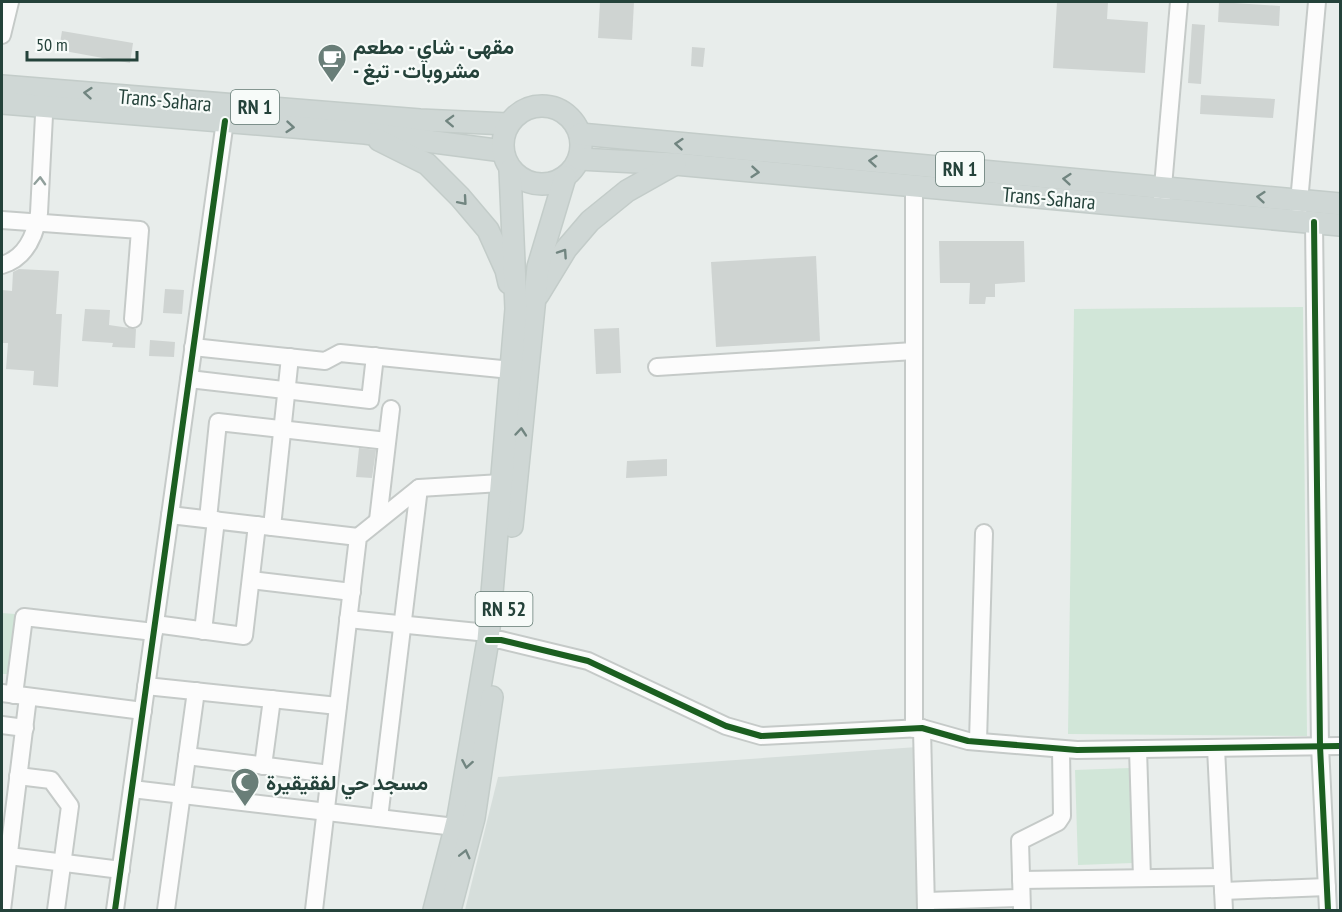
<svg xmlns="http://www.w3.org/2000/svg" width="1342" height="912" font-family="'PT Sans Narrow',Vazirmatn,sans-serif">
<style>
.built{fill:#d6dedb}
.pitch{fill:#d1e6d8}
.building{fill:#cfd4d2}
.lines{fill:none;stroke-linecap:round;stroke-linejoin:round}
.minor-casing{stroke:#c5cac8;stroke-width:20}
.major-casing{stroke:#c3ccc9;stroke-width:24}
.minor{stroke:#fcfcfc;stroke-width:16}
.major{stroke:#cfd7d5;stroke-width:21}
.cycleway-casing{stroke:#f7fbf9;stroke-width:10}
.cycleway{stroke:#1b5e20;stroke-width:6}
.oneway{stroke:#718580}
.oneway2{stroke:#909f9b}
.labels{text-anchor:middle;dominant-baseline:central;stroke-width:4.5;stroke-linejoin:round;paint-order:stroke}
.shield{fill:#f7fbf9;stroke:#637a73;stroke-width:1.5}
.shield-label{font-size:20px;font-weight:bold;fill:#24423a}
.poi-label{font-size:21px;font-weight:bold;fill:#24423a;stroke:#f7fbf9;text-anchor:start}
.street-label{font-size:21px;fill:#24423a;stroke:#f7fbf9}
</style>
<rect width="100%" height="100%" fill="#e8edeb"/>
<path class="built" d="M917 747 920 910H465L498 777Z"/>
<g class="pitch">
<path d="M1303 307 1307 736 1068 734 1074 309Z"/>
<path d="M2 613 15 614 9 674H2Z"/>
<path d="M1130 768 1133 863 1078 865 1075 770Z"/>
</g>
<g class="building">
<path d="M600 2H634L632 40 598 38Z"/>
<path d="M1057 2H1108L1107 19 1148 22 1145 73 1053 68Z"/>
<path d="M1219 2 1280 6 1279 26 1218 22Z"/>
<path d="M1192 24 1205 25 1201 84 1188 83Z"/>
<path d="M62 31 133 43 130 63 59 50Z"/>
<path d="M692 47 705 48 703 67 691 66Z"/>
<path d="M1201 95 1275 99 1273 118 1200 114Z"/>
<path d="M939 241H1024L1025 282 995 284V297H986L985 304H969L970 283H940Z"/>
<path d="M816 256 820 341 716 347 711 262Z"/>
<path d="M19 269 59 271 56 314H62L58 387 33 385 34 371 6 369 8 343H2V290L12 291 13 272Z"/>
<path d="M165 289 184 290 182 314 163 313Z"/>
<path d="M85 309 110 310 109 325 136 329 135 348 112 347 113 343 82 341Z"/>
<path d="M619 328 621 373 596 374 594 329Z"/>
<path d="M150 340 175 342 174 357 149 356Z"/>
<path d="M359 448 376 450 372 478 356 477Z"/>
<path d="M667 459V476L626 478 627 461Z"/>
</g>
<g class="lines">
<g class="minor-casing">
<g id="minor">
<path d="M2 35 10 2"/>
<path d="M914 186V729"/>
<path d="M1162 198 1179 2"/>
<path d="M1298 213 1317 2"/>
<path d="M2 220 140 230 133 319"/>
<path d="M1314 222 1320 746 1328 910"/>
<path d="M2 265C26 258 35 236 39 213L45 96"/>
<path d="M193 347 325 361 340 353 511 370"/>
<path d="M657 367 914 351"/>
<path d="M189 379 370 400 375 356"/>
<path d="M170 515 358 537"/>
<path d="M208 519 218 422 387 441"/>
<path d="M378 520 391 409"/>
<path d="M272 527 290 357"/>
<path d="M251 580 352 592"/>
<path d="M348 619 488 633"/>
<path d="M155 624 244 636 257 525"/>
<path d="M203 631 216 520"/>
<path d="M488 640H501L588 661 726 726 761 736 922 728 968 741 1077 750 1340 746"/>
<path d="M146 686 338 706"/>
<path d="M2 693 143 711"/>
<path d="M14 695 24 617 154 632"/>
<path d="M2 725 25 728"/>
<path d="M922 728 926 910"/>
<path d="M978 741 984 533"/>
<path d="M1216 748 1224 910"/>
<path d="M1138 749 1142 878"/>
<path d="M187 756 330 774"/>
<path d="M263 766 272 699"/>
<path d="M18 776 51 780 70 806 56 910"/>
<path d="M132 789 455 827"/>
<path d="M379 818 419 488"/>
<path d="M9 856 121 870"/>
<path d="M1021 880 1222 877"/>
<path d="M1223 891 1327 887"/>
<path d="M926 901 1021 898"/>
<path d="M2 910 28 697"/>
<path d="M115 910 225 121"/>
<path d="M166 910 196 691"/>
<path d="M314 910 358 537 419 488 501 483"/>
<path d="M1022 910 1020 841 1058 822 1062 816 1061 749"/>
</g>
</g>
<g class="major-casing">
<g id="major">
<path d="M2 86 420 120 508 124"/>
<path d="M2 103 365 133 503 151"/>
<circle cx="542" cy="145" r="39"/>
<path d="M580 134 1340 204"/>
<path d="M379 140 427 164 460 197 488 230 506 270 509 283"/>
<path d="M579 159 675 164 1340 225"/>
<path d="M538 295 566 249 590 221 627 191 675 164"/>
<path d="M512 526 538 267 565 177"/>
<path d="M434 910 458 817 488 640 516 309 510 170"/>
<path d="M450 910 474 818 492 697"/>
</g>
</g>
<use href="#minor" class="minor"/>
<use href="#major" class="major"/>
<g class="cycleway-casing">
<g id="cycleway">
<path d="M1314 222 1320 746 1328 910"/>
<path d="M488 640H501L588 661 726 726 761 736 922 728 968 741 1077 750 1340 746"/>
<path d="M115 910 225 121"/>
</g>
</g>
<use href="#cycleway" class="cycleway"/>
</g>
<defs><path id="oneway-chevron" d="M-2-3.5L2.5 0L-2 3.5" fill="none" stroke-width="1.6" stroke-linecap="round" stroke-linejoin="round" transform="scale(1.5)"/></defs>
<g class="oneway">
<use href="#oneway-chevron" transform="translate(88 93) rotate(-175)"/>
<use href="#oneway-chevron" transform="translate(450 121) rotate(-178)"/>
<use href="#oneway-chevron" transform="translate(290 127) rotate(5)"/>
<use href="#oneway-chevron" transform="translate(679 144) rotate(-175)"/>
<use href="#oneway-chevron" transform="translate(873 161) rotate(-175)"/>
<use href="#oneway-chevron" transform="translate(755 172) rotate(5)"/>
<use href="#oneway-chevron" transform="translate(1067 179) rotate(-175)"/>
<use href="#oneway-chevron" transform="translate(1261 197) rotate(-175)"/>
<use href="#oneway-chevron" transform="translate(463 201) rotate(49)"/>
<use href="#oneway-chevron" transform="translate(563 253) rotate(-56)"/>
<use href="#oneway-chevron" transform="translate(521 432) rotate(-85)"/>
<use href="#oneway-chevron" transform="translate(467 764) rotate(100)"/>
<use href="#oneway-chevron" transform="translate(465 854) rotate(-76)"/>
</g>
<use class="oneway2" href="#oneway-chevron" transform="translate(40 181) rotate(-87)"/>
<defs>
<g id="cafe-pin" transform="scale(1.5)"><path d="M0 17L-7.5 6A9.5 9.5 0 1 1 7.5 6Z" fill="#697e78" stroke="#f7fbf9"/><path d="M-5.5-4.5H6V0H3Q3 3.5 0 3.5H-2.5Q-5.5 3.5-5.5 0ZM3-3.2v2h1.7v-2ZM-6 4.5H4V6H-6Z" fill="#fff"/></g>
<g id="mosque-pin" transform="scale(1.5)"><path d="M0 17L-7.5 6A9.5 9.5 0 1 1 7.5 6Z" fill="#697e78" stroke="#f7fbf9"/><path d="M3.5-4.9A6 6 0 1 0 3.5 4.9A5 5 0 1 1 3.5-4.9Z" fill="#fff"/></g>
</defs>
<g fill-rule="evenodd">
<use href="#cafe-pin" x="332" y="58"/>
<use href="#mosque-pin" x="245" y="782"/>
</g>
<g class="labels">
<g class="shield">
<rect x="231" y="90" width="48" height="34" rx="4.5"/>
<rect x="936" y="152" width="48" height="34" rx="4.5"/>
<rect x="475.5" y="592" width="57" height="34" rx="4.5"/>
</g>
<g class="shield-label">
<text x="255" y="107">RN 1</text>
<text x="960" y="169">RN 1</text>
<text x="504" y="609">RN 52</text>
</g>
<g class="poi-label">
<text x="353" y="46">مقهى - شاي - مطعم<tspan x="353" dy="24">- مشروبات - تبغ</tspan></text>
<text x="266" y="782">مسجد حي لفقيقيرة</text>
</g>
<g class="street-label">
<text transform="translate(165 100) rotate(5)">Trans-Sahara</text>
<text transform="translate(1049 198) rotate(5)">Trans-Sahara</text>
</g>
</g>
<rect width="1342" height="912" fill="none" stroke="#24423a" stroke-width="6"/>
<path d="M27 51v9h110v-9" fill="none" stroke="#24423a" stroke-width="3"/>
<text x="36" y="51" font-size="18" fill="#24423a" stroke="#f7fbf9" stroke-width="4.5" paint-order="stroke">50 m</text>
</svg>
